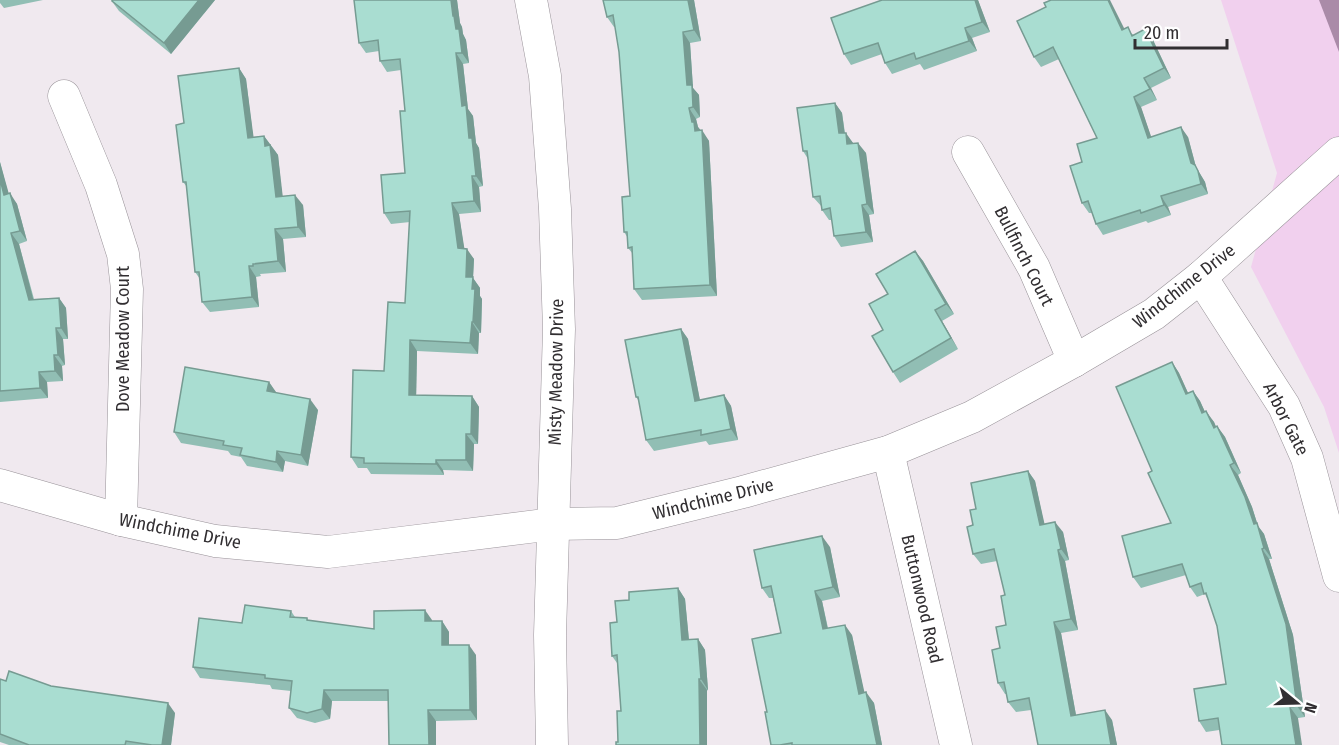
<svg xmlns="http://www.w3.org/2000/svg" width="1339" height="745" font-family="'Fira Sans Condensed',sans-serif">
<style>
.green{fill:#f1d0ee}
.water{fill:#aa8ba8}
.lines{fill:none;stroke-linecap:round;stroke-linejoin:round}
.street-casing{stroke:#989298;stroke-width:33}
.street{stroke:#fff;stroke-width:32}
.wall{fill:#91beb4}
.shaded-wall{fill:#769b92}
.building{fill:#a9ddd1;stroke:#769b92;stroke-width:1.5}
.labels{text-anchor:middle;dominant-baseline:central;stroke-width:6;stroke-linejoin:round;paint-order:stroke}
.street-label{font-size:18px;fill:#312e31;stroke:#fff}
</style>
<rect width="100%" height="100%" fill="#f0e9ef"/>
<path class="green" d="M1221 0H1339V453L1324 407 1251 267 1277 173Z"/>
<path class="water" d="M1319 0H1339V52Z"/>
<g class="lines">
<g class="street-casing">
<g id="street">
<path d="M531 0 545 76 555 209 559 329 550 635 552 745"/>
<path d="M64 96 101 185 123 254 127 289 121 520"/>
<path d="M968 152 1034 268 1074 361"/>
<path d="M1201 277 1284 406 1307 458 1339 576"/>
<path d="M888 452 956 745"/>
<path d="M0 485 121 520 215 541 328 552 553 524 617 523 743 492 888 452 972 417 1074 361 1154 314 1201 277 1339 153"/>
</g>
</g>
<use href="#street" class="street"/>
</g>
<g class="wall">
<path d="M0 0H43L4 8 0 3Z"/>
<path d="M111 0H215L171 54 119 11Z"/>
<path d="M354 0H457L460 23 462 27 463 34 466 40 469 63 463 64 468 109 473 116 476 143 479 148 483 186 479 187 481 212 459 214 464 249 474 259 473 278 480 288V296L482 299 481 333H479L478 354 417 351 416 395 472 396 479 407 478 444H474L473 471 443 470 444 475 371 474 367 468H358L351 457 384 371 405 303 410 222 391 224 384 213 405 173V111L401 70 387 72 380 61 379 51 366 53 359 43Z"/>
<path d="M603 0H694L701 41 690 43 693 88 699 95 700 117 696 119 698 127 709 141 717 296 642 300 634 289 633 254 628 248V238L624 232 630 196 619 52 615 27H614L607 17Z"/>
<path d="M882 0H978L990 32 972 38 977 51 924 70 920 64 892 74 885 63 882 54 851 65 844 54Z"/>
<path d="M1017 21 1124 29 1134 35 1145 29 1153 40 1171 78 1151 88 1157 100 1141 107 1151 137H1188L1196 167 1205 182 1208 194 1168 207 1171 215 1148 223 1146 221 1103 235 1096 224 1092 213H1089L1082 203V162L1097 138 1059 59 1041 67 1034 57Z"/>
<path d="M239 68 246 79 253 137 264 136 278 155 282 196 303 205 306 237 283 239 286 272 260 274 261 276 256 277 259 307 210 312 202 302 200 279 195 272 187 187 183 182 184 123Z"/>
<path d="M835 103 842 113 845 133 853 143 866 153 874 214 869 215 873 242 841 247 834 236 832 220H829L822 210V207L813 197 808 159 803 151Z"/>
<path d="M0 162 8 193 17 204 27 241 19 244 34 299 59 298 66 308 68 339H63L65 365 62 366 63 381 47 382 48 398 0 402Z"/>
<path d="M915 251 923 261 954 314 942 321 958 349 900 383 893 372 883 330 888 294Z"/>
<path d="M681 329 688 339 700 400 724 395 731 406 738 440 709 445 706 441 654 451 646 440 639 401 636 397Z"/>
<path d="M1172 362 1179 373 1188 393 1193 391 1200 401 1205 412 1214 422 1216 427 1217 426 1225 437 1241 473 1238 475 1252 507 1258 526 1264 534 1272 559H1269L1293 635 1305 717 1206 732 1199 721 1226 684 1217 626 1208 600 1205 594 1197 597 1190 587 1186 575 1141 588 1133 577 1171 523 1152 471Z"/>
<path d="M269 382 276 393 318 410 308 466 285 461 283 472 247 466 241 457 231 455 228 451 181 443 174 432Z"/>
<path d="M1028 471 1035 481 1044 524 1063 532 1069 560 1065 561 1078 630 1061 633 1076 715 1112 720 1117 745H1038L1031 710 1016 712 1008 702 1007 694H1005L998 683 1000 648 1006 625 1005 595 997 561 981 564 973 554V525L976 509Z"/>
<path d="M830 547 840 597 822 601 828 628 852 635 864 693 874 703 882 745H771L767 712 781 633 773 598H769L762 588Z"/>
<path d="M678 588 685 599 689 640 698 639 705 650 708 690 618 742 621 711 617 663 612 656 629 600Z"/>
<path d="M291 611 295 617 307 618 309 621 374 629 432 620V621H442L449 632V645L476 655 477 720 436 721 388 701H332L330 719 315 723 297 718 289 708 291 691 272 689 270 685 200 678 193 667 242 623Z"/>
<path d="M0 679 6 681 51 686 175 713 171 745H9L0 742Z"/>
</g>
<g class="shaded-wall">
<path d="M199 0H215L171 54 164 43Z"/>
<path d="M451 0H457L460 23 462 27 463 34 466 40 469 63 462 53 453 16Z"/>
<path d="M688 0H694L701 41 694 30Z"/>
<path d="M975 0H978L990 32 982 22Z"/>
<path d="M1108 0H1110L1130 40 1122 30Z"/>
<path d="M965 28 972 38 977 51 969 41Z"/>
<path d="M1145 29 1153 40 1171 78 1164 68Z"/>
<path d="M683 32 690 43 693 88 699 95 700 117 693 107 687 85Z"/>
<path d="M456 53 463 64 468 109 473 116 476 143 479 148 483 186 476 176 462 106Z"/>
<path d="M239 68 246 79 255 148 248 138Z"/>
<path d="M1144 78 1151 88 1157 100 1150 89Z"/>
<path d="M1134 97 1141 107 1155 148 1148 138Z"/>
<path d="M835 103 842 113 846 144 839 133Z"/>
<path d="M689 108 696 119 698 127 702 132 695 131Z"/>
<path d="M1181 127 1188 137 1196 167 1205 182 1208 194 1201 184 1191 163Z"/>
<path d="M702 130 709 141 717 296 710 285Z"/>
<path d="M846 133 853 143 847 144Z"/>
<path d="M264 136 278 155 284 207 276 197 265 146Z"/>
<path d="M858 143 866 153 874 214 867 204Z"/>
<path d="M0 162 12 205 4 195 0 179Z"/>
<path d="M472 176 479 187 481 212 474 201Z"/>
<path d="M10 193 17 204 27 241 20 231Z"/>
<path d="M295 195 303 205 306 237 298 227Z"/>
<path d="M1161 196 1168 207 1171 215 1164 205Z"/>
<path d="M452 203 459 214 466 259 458 248Z"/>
<path d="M862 205 869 215 873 242 866 232Z"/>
<path d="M275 229 283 239 286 272 278 261Z"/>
<path d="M11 233 19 244 36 310 29 300Z"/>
<path d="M467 249 474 259 473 278 480 288V296L482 299 481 333 473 322 466 277Z"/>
<path d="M915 251 923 261 954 314 946 304Z"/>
<path d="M249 266 256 277 259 307 252 297Z"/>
<path d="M59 298 66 308 68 339 61 328Z"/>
<path d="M935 310 942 321 958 349 951 338Z"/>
<path d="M472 322 479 333 478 354 470 343Z"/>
<path d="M56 328 63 339 65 365 58 355Z"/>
<path d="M681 329 688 339 702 411 695 401Z"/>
<path d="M410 340 417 351 416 406 409 395Z"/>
<path d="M54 355 62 366 63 381 55 371Z"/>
<path d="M1172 362 1179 373 1193 404 1186 394Z"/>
<path d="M39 372 47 382 48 398 40 388Z"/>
<path d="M269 382 276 392 274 402 267 391Z"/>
<path d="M1193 391 1200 401 1210 423 1202 413Z"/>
<path d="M724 395 731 406 738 440 731 429Z"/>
<path d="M472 396 479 407 478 444 471 434Z"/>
<path d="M310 399 318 410 308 466 301 455Z"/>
<path d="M1206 411 1214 422 1221 438 1214 428Z"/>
<path d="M1217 426 1225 437 1241 473 1234 463Z"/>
<path d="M466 434 474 444 473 471 466 460Z"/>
<path d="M277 451 285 461 283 472 276 462Z"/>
<path d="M436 460 443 470 444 475 436 464Z"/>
<path d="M1230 465 1238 475 1252 507 1258 526 1264 534 1272 559 1264 548 1254 524Z"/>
<path d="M1028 471 1035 481 1047 535 1040 525Z"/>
<path d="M1055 522 1063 532 1069 560 1061 549Z"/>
<path d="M822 536 830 547 840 597 833 587Z"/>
<path d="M1262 549 1269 559 1293 635 1305 717 1297 706Z"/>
<path d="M1058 550 1065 561 1078 630 1071 619Z"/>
<path d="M678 588 685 599 690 651 682 640Z"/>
<path d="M815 591 822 601 830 640 823 629Z"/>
<path d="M425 610 432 620V632L425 621Z"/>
<path d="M442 621 449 632V656L442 645Z"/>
<path d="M1054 622 1061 633 1078 726 1071 716Z"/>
<path d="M845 625 852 635 867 704 859 694Z"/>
<path d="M698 639 705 650 708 690 701 679Z"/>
<path d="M469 645 476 655 477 720 470 710Z"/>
<path d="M699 679 707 690V745H700Z"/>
<path d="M324 690 332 701 330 719 322 709Z"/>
<path d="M866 692 874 703 882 745H877Z"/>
<path d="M168 703 175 713 171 745H162Z"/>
<path d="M1290 707 1298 718 1302 745H1296Z"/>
<path d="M428 710 436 721V745H429Z"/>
<path d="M1105 710 1112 720 1117 745H1111Z"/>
</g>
<g class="building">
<path d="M113 0H199L164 43 112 1Z"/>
<path d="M354 0H451L453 16H454L456 29H459L462 53H456L462 106 466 105 469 138H472L476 176H472L474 201 452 203 458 248 467 249 466 277H473L472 289H475L473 322H472L470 343 410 340 409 395 472 396 471 434H466V460H436V464L364 463V458L351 457 353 370 384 371 388 302 405 303 410 211 384 213 381 175 405 173 400 111H405L400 59 380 61 378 40 359 43Z"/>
<path d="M603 0H688L694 30 683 32 687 85H692L693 107 689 108 692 122H694L695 131 702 130 710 285 634 289 632 247 628 248 627 232H624L622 197 630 196 619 52 613 15 607 17Z"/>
<path d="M882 0H975L982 22 965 28 969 41 916 59 914 53 885 63 878 43 844 54 831 18Z"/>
<path d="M1051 0H1108L1122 30 1128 27 1132 36 1145 29 1164 68 1144 78 1150 89 1134 97 1148 138 1181 127 1191 163 1195 165 1198 171 1201 184 1161 196 1164 205 1141 213 1140 210 1096 224 1088 201 1082 203 1070 166 1082 162 1077 144 1097 138 1053 47 1034 57 1017 21 1046 7 1044 3Z"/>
<path d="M239 68 248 138 264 136 265 146 270 145 276 197 295 195 298 227 275 229 278 261 253 264V266H249L252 297 202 302 199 272H195L186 182H183L176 125 184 123 178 76Z"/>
<path d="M835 103 839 133H846L847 144 858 143 867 204 862 205 866 232 834 236 830 208 822 210 820 196 813 197 807 151H803L797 108Z"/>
<path d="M0 179 4 195 10 193 20 231 11 233 29 300 59 298 61 328H56L58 355H54L55 371 39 372 40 388 0 391Z"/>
<path d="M915 251 946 304 935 310 951 338 893 372 872 336 883 330 869 304 888 294 876 274Z"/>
<path d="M681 329 695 401 724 395 731 429 701 435V430L646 440 638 397H636L625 340Z"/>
<path d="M1172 362 1186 394 1193 391 1202 413 1206 411 1214 428 1217 426 1234 463 1230 465 1245 497 1254 524 1257 523 1264 548 1262 549 1286 624 1297 706 1290 707 1296 745H1222L1218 718 1199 721 1194 689 1226 684 1217 626 1206 593 1204 594 1201 583 1190 587 1182 564 1133 577 1122 536 1171 523 1148 473 1152 471 1116 387Z"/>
<path d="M185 367 269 382 267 391 310 399 301 455 277 451 276 462 240 455 242 448 223 445 224 441 174 432Z"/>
<path d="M1028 471 1040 525 1055 522 1061 549 1058 550 1071 619 1054 622 1071 716 1105 710 1111 745H1038L1029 698 1008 702 1004 682 998 683 992 650 1000 648 996 627 1006 625 1001 596 1005 595 994 549 973 554 967 527 973 525 970 510 976 509 971 483Z"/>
<path d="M822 536 833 587 815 591 823 629 845 625 859 694 866 692 877 745H792V743L780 745H771L765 712H767L752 639 781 633 771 586 762 588 754 550Z"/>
<path d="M678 588 682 640 698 639 701 679H699L700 745H616V742H618L617 711H621L617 655 612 656 610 623 617 622 615 601 629 600V592Z"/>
<path d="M245 605 291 611 290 617 307 618V620L374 629V611L425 610V621H442V645H469L470 710H428L429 745H389L388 690H324L322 709 307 713 289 708 292 681 265 678V675L193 667 199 618 242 623Z"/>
<path d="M9 671 51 686 168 703 162 745H152L126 741 125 745H29L0 734V679L6 681Z"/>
</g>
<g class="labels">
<g class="street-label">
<text transform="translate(1024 256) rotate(63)">Bullfinch Court</text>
<text transform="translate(1184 286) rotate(-38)">Windchime Drive</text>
<text transform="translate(123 339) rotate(-90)">Dove Meadow Court</text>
<text transform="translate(556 372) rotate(-89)">Misty Meadow Drive</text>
<text transform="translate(1286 419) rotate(63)">Arbor Gate</text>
<text transform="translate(713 499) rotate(-14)">Windchime Drive</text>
<text transform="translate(180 531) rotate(11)">Windchime Drive</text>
<text transform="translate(922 599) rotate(77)">Buttonwood Road</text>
</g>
</g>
<g transform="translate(1297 703) rotate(109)" stroke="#ffffff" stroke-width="4.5" paint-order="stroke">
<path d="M0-4.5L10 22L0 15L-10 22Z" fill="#312e31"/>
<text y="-9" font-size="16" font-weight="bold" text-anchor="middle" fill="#312e31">N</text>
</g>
<path d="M1135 39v9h92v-9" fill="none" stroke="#312e31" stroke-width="3"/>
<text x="1144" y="39" font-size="18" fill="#312e31" stroke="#ffffff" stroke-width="4.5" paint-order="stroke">20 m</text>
</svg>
